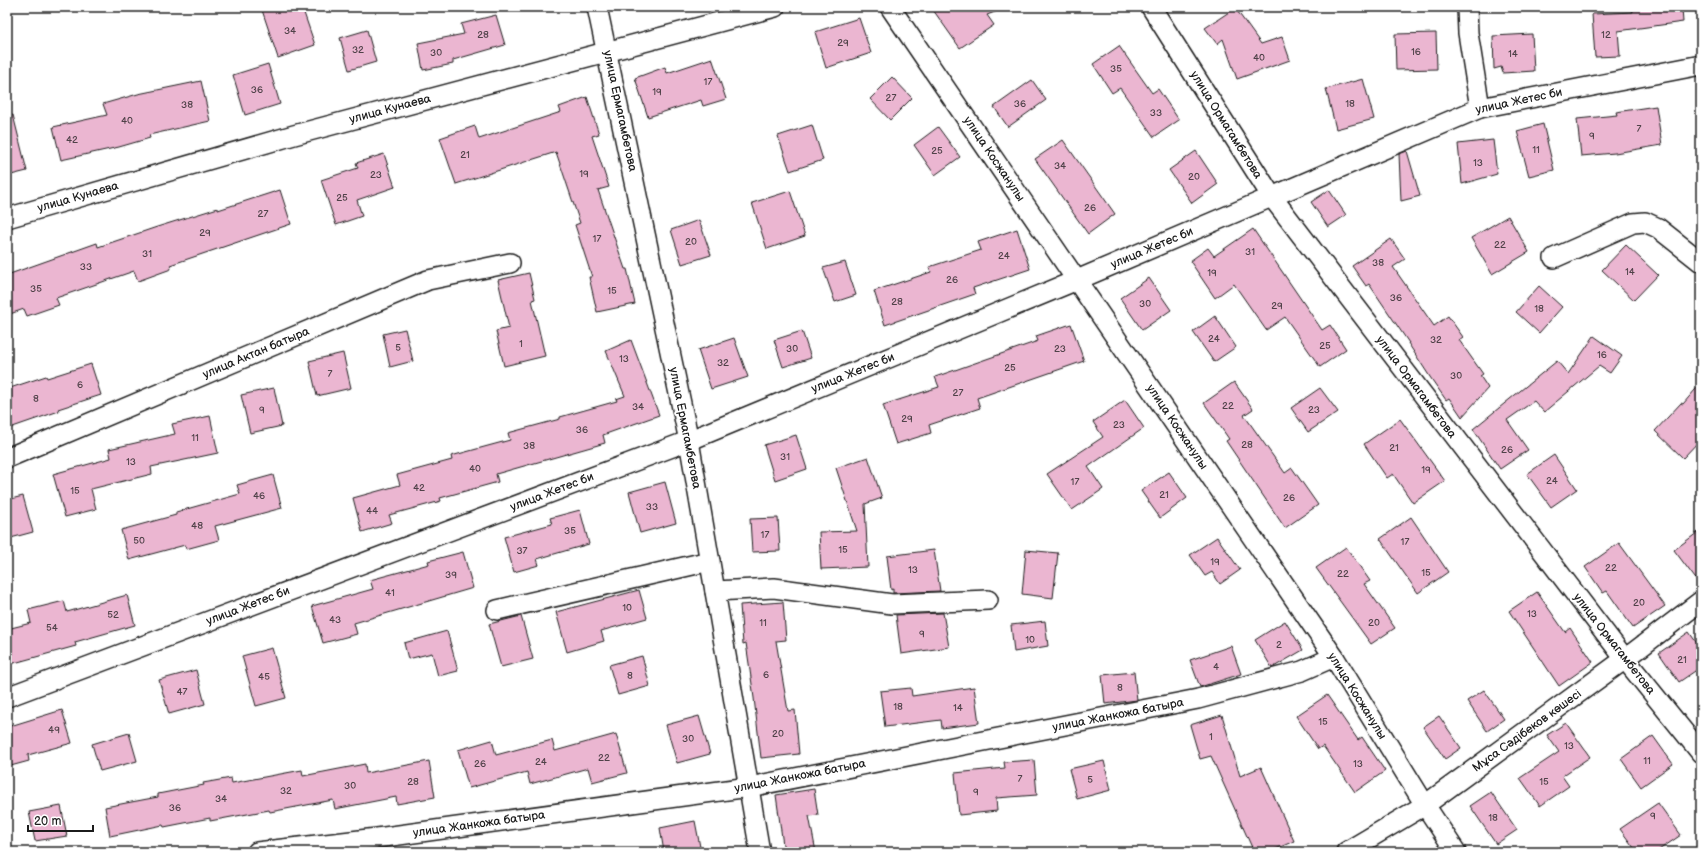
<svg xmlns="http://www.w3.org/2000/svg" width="1708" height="859" font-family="'Balsamiq Sans',sans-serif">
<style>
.building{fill:#ebb6d1;stroke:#1c1c1c}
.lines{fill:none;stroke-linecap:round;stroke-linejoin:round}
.minor-casing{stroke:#1c1c1c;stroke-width:22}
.minor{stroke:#fff;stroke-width:19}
.labels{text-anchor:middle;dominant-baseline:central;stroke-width:4;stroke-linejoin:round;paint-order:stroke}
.number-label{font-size:10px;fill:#504249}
.street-label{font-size:12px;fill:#1c1c1c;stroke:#fff}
</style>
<rect width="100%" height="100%" fill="#fff"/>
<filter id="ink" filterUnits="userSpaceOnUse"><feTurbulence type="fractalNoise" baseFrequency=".025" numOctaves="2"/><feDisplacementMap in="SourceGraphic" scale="8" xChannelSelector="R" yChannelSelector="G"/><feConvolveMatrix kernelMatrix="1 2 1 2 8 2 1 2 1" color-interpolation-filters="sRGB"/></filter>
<g filter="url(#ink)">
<g class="building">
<path d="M261 7H302L315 45 278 58Z"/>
<path d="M931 7H1000V10L987 15 994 25 960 48Z"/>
<path d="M1632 7H1661V10L1682 9 1683 22 1618 31 1620 56 1595 57 1592 14 1633 12Z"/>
<path d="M1235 8 1261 44 1282 37 1290 60 1237 79 1223 39 1217 44 1205 28Z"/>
<path d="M496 15 505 45 453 60V64L423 70 418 43 464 34 461 24Z"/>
<path d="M859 18 871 53 826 68 815 32Z"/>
<path d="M367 30 376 62 349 70 340 38Z"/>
<path d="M1436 33 1437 69 1396 70 1395 34Z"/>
<path d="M1532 34 1534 71 1503 73 1501 67 1494 69 1493 36Z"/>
<path d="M1119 46 1152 93 1158 89 1179 120 1154 137 1120 88 1112 93 1093 64Z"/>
<path d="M712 58 726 99 703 106 701 100 648 117 635 78 665 67 667 73Z"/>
<path d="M268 64 280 104 245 115 233 75Z"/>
<path d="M892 77 912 98 890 120 870 99Z"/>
<path d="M1363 79 1374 119 1336 129 1326 89Z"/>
<path d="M1032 80 1046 100 1008 127 994 107Z"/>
<path d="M201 81 210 121 149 135 150 138 119 147 61 160 53 127 107 115 103 104 138 94Z"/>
<path d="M587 97 599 134 592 136 609 187 598 190 625 269H627L635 304 597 312 589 277H592L575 225 580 223 556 152 456 184 440 138 475 126 479 139 561 112 559 107Z"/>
<path d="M1656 106 1662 145 1615 153 1581 156 1577 119 1617 115 1616 112Z"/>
<path d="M13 115 27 171 7 176V116Z"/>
<path d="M1543 124 1554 170 1529 176 1517 131Z"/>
<path d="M812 125 823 160 790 171 778 136Z"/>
<path d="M938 127 960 157 935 175 914 145Z"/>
<path d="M1063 140 1115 214 1088 234 1035 159Z"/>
<path d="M1493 140 1497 174 1462 184 1458 144Z"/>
<path d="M1196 151 1218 184 1192 203 1169 170Z"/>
<path d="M1407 151 1420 196 1401 201 1399 154Z"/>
<path d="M384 154 395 187 357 200 362 216 336 225 321 180 358 168 356 163Z"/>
<path d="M280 190 291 224 170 265 171 269 138 281 134 271 56 298 59 305 27 316 24 309 7 315V275L97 243 98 247 157 227 218 208V210Z"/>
<path d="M1329 190 1346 215 1328 227 1311 202Z"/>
<path d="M790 191 805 236 767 249 752 203Z"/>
<path d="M1508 216 1529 252 1492 274 1471 238Z"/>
<path d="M699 220 711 255 682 264 671 230Z"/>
<path d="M1017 229 1030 269 973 288 975 294 885 325 874 291 931 272 929 267 981 250 978 242Z"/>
<path d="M1253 229 1322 330 1330 325 1346 349 1320 367 1285 317 1266 330 1234 284 1215 298 1190 261 1208 248 1214 256Z"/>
<path d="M1391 239 1405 259 1393 267 1434 326 1448 316 1463 337 1459 340 1483 374 1480 376 1488 388 1462 417 1449 398 1446 400 1430 377 1408 343H1409L1369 284 1366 286 1352 266Z"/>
<path d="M1626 245 1658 275 1634 300 1602 270Z"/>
<path d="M845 262 856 295 835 302 823 268Z"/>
<path d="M529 273 535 299 532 300 545 356 504 366 496 331 509 328 498 280Z"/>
<path d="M1149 278 1171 310 1142 330 1120 298Z"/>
<path d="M1539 286 1562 307 1539 333 1516 312Z"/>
<path d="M1215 316 1236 347 1214 362 1193 332Z"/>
<path d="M1071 324 1084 361 977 398 980 408 929 425 931 433 896 444 883 405 939 387 935 377 1038 341 1036 336Z"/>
<path d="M405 329 413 361 390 367 383 334Z"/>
<path d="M802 331 811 358 783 367 774 340Z"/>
<path d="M1594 336 1622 356 1610 373 1599 366 1544 412 1534 401 1507 420 1528 450 1500 469 1473 429 1557 361 1568 374Z"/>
<path d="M734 338 748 377 711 389 698 350Z"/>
<path d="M631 340 659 415 603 435 605 443 496 474 498 482 440 498 441 501 389 515 392 523 362 532 353 498 400 485 397 475 452 460 451 456 510 440 508 433 560 419V417L617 401 616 399 625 396 606 351Z"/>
<path d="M343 353 351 388 317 396 309 361Z"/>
<path d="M91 364 101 395 58 409 59 411 7 429V389L46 376 47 378Z"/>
<path d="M1234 382 1253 409 1244 415 1285 473 1292 468 1318 505 1285 528 1226 441 1229 439 1204 403Z"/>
<path d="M1701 383V439L1683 458 1655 431 1681 403 1683 404Z"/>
<path d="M274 388 282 426 250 433 241 395Z"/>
<path d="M1320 388 1338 412 1308 432 1291 408Z"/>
<path d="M1125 400 1144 428 1088 467 1103 489 1072 510 1047 474 1103 437 1093 422Z"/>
<path d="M210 416 218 453 151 467 152 474 91 489 96 509 65 517 53 474 111 458 109 449 175 434 172 424Z"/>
<path d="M1400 419 1445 481 1413 503 1393 474 1387 478 1364 444Z"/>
<path d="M796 435 807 469 775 480 764 445Z"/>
<path d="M1554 455 1577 489 1551 507 1527 474Z"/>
<path d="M868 457 882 498 865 504 868 567 821 569 819 532 857 531 836 468Z"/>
<path d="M1169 472 1187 498 1160 518 1141 491Z"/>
<path d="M273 475 282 508 215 526 219 540 186 549 185 545 129 560 121 530 176 515V512L240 494 237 485Z"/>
<path d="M665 482 676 523 640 533 629 492Z"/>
<path d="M23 496 33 532 7 539V500Z"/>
<path d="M580 510 589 544 537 559 539 565 514 572 504 537 552 524 550 518Z"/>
<path d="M1411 517 1448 572 1418 593 1380 539Z"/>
<path d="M778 518 780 551 752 552 750 519Z"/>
<path d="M1701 530V586L1674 550Z"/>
<path d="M1217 537 1240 570 1220 584 1212 572 1205 576 1190 555Z"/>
<path d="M1619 543 1665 606 1633 628 1607 591 1603 593 1585 567Z"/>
<path d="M1346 547 1370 581 1364 584 1395 628 1371 644 1316 568Z"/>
<path d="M934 550 940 591 893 593V589L891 590 887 556Z"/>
<path d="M1026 550 1058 553 1053 598 1022 594Z"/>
<path d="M463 552 473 588 354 623 357 634 323 643 312 606 373 589 370 580 429 564 428 561Z"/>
<path d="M639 590 647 618 601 631 604 641 567 652 556 612Z"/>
<path d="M1537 592 1565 632 1570 628 1593 662 1559 686 1509 611Z"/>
<path d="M127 595 135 625 75 642 76 646 7 665V629L31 623 28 610 64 601 67 612Z"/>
<path d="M783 602 786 640 776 641 788 711 795 710 799 754 761 758 754 698 746 643 743 644 740 605Z"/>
<path d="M943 613 949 647 901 654 896 615Z"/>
<path d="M521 616 533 659 501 667 489 624Z"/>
<path d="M1045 621 1048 646 1014 652 1011 625Z"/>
<path d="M1285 621 1303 650 1272 668 1255 640Z"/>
<path d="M447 631 458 671 438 676 432 653 408 659 404 643Z"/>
<path d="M1689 632 1701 649V667L1679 682 1659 653Z"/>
<path d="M1231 646 1241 674 1200 687 1190 660Z"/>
<path d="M272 648 286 698 256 706 242 656Z"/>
<path d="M642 656 650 686 618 695 609 665Z"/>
<path d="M196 670 205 704 169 714 159 680Z"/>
<path d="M1134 672 1137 700 1105 704 1102 675Z"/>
<path d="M974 687 979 723 942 728 941 720 885 727 880 691 911 688 912 696Z"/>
<path d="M1484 690 1504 719 1487 731 1467 701Z"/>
<path d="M1327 695 1358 740 1362 737 1385 771 1355 792 1323 746 1318 749 1296 716Z"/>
<path d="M62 710 72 743 28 755 29 761 7 767V727Z"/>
<path d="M1222 715 1240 776 1261 767 1294 841 1269 852H1254L1211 756 1200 759 1190 725Z"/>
<path d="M699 716 710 754 677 763 666 725Z"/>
<path d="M1439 716 1461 748 1445 759 1423 727Z"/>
<path d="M1566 723 1590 757 1562 776 1569 786 1540 806 1520 778 1559 752 1547 735Z"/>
<path d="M129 733 137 761 100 771 92 744Z"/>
<path d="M616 734 627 773 592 782 588 768 530 784 527 772 469 788 458 750 492 740 496 755 552 740 555 751Z"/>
<path d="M1653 736 1673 764 1641 787 1621 759Z"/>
<path d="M1034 760 1037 795 996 798 997 811 959 815 955 773 1005 768 1004 762Z"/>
<path d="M429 761 435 797 397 804 396 797 335 809 333 800 270 812 269 810 210 821V818L164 827 163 825 110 836 105 807 158 797V794L204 785 203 783 231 778 232 783 302 770 303 776 365 764 366 773Z"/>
<path d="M1104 761 1111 790 1077 799 1069 769Z"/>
<path d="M814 789 818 815 809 816 816 852H784L776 795Z"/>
<path d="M1491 792 1517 830 1496 844 1470 806Z"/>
<path d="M1658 803 1681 835 1656 852H1637L1620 829Z"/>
<path d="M61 806 67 836 35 841 29 812Z"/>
<path d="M695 821 701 852H664L660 828Z"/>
</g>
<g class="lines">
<g class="minor-casing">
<g id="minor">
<path d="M597 7 689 441 760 852"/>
<path d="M890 7 1334 657 1425 805 1456 852"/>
<path d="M1151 7 1272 197 1625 659 1701 753"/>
<path d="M1467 7 1468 33 1480 108"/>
<path d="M7 218 294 135 775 7"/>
<path d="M1554 258 1633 223 1645 222 1658 228 1701 262"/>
<path d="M7 458 428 280 510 263"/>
<path d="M715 591 774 588 892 604 988 600"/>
<path d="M497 610 710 561"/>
<path d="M7 697 688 441 1077 280 1480 108 1701 65"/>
<path d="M257 852 377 838 749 787 1198 699 1302 671 1334 657"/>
<path d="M1346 852 1425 805 1625 659 1701 601"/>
</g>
</g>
<use href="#minor" class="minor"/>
</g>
</g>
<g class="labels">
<g class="number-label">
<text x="290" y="31">34</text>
<text x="483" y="35">28</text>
<text x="1606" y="35">12</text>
<text x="843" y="43">29</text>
<text x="358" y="50">32</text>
<text x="1416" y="52">16</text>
<text x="436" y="53">30</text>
<text x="1513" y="54">14</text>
<text x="1259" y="58">40</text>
<text x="1116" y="69">35</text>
<text x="708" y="82">17</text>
<text x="257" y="90">36</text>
<text x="657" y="92">19</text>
<text x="891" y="98">27</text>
<text x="1020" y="104">36</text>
<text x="1350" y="104">18</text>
<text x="187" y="105">38</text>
<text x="1156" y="113">33</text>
<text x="127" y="121">40</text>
<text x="1639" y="129">7</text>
<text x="1592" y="136">9</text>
<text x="72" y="140">42</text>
<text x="1536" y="150">11</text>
<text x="937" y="151">25</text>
<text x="465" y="155">21</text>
<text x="1478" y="163">13</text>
<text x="1060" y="166">34</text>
<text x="584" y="174">19</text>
<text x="376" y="175">23</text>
<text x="1194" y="177">20</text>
<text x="342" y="198">25</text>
<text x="1090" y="208">26</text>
<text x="263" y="214">27</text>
<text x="205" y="233">29</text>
<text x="597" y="239">17</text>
<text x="691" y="242">20</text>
<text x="1500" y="245">22</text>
<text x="1250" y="252">31</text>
<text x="147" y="254">31</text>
<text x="1004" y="256">24</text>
<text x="1378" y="263">38</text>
<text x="86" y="267">33</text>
<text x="1630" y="272">14</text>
<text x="1212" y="273">19</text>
<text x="952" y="280">26</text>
<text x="36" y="289">35</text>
<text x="612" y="291">15</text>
<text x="1396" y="298">36</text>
<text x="897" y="302">28</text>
<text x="1145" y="304">30</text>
<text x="1277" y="306">29</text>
<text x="1539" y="309">18</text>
<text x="1214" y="339">24</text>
<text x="1436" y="340">32</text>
<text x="521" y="344">1</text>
<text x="1325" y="346">25</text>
<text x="398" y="348">5</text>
<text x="792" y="349">30</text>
<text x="1060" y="349">23</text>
<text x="1602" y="355">16</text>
<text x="624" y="359">13</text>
<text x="723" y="363">32</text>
<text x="1010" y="368">25</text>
<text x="330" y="374">7</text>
<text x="1456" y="376">30</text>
<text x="80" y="385">6</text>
<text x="958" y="393">27</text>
<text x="36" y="399">8</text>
<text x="1228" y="406">22</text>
<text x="638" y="407">34</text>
<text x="262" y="410">9</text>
<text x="1314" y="410">23</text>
<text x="907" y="419">29</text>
<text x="1119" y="425">23</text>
<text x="582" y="430">36</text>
<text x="195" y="438">11</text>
<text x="1247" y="445">28</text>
<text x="529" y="446">38</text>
<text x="1394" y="448">21</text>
<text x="1507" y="450">26</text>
<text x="785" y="457">31</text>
<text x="131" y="462">13</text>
<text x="475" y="469">40</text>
<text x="1426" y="470">19</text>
<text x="1552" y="481">24</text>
<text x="1075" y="482">17</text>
<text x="419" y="488">42</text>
<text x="75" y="491">15</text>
<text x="1164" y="495">21</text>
<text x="259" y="496">46</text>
<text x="1289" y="498">26</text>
<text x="652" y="507">33</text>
<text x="372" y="511">44</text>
<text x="197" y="526">48</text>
<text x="570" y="531">35</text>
<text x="765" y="535">17</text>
<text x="139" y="541">50</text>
<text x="1405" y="542">17</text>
<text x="843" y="550">15</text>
<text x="522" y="551">37</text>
<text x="1215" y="562">19</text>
<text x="1611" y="568">22</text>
<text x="913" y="570">13</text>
<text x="1426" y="573">15</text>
<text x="1343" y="574">22</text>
<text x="451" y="575">39</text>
<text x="390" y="593">41</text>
<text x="1639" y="603">20</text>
<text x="627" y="608">10</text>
<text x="1532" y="614">13</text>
<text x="113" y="615">52</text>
<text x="335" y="620">43</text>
<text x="763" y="623">11</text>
<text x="1374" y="623">20</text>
<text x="52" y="628">54</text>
<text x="922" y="634">9</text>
<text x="1030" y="640">10</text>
<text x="1279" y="645">2</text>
<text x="1682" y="660">21</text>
<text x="1216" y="667">4</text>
<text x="766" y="675">6</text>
<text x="630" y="676">8</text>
<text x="264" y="677">45</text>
<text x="1120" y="688">8</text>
<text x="182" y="692">47</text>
<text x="898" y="707">18</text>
<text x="958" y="708">14</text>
<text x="1323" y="722">15</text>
<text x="54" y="730">49</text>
<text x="778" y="734">20</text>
<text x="1211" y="737">1</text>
<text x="688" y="739">30</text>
<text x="1569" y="746">13</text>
<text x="604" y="758">22</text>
<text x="1647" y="761">11</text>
<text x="541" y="762">24</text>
<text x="480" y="764">26</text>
<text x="1358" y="764">13</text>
<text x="1020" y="779">7</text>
<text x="1090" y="780">5</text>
<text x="413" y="782">28</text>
<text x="1544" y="782">15</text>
<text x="350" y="786">30</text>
<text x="286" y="791">32</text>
<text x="976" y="792">9</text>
<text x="221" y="799">34</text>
<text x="175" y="808">36</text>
<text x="1653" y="816">9</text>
<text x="1493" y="818">18</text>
</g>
<g class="street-label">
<text transform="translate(1519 101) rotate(-12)">улица Жетес би</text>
<text transform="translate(390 109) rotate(-15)">улица Кунаева</text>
<text transform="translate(620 111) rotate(78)">улица Ермагамбетова</text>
<text transform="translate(1226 125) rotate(58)">улица Ормагамбетова</text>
<text transform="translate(994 159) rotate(56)">улица Косжанулы</text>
<text transform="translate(78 197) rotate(-16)">улица Кунаева</text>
<text transform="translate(1152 248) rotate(-23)">улица Жетес би</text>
<text transform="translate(256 353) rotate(-23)">улица Актан батыра</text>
<text transform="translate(853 373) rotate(-22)">улица Жетес би</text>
<text transform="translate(1416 387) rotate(53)">улица Ормагамбетова</text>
<text transform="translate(1177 427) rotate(56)">улица Косжанулы</text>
<text transform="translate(685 428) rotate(79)">улица Ермагамбетова</text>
<text transform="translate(552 492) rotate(-21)">улица Жетес би</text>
<text transform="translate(248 606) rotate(-21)">улица Жетес би</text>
<text transform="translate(1614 644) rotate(52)">улица Ормагамбетова</text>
<text transform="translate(1357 696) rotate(58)">улица Косжанулы</text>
<text transform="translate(1118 715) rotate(-11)">улица Жанкожа батыра</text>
<text transform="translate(1527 731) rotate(-36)">Мұса Сәдібеков көшесі</text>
<text transform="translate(800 776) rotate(-11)">улица Жанкожа батыра</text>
<text transform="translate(479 824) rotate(-8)">улица Жанкожа батыра</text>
</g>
</g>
<rect width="1708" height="859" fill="none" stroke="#fff" stroke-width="24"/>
<rect x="12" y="12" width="1684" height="835" fill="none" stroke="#1c1c1c" stroke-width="1.5" filter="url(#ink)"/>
<path d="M28 825v6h65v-6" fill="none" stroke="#1c1c1c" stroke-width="2"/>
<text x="34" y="825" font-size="12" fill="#1c1c1c" stroke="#ffffff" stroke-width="3" paint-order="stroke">20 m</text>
</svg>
